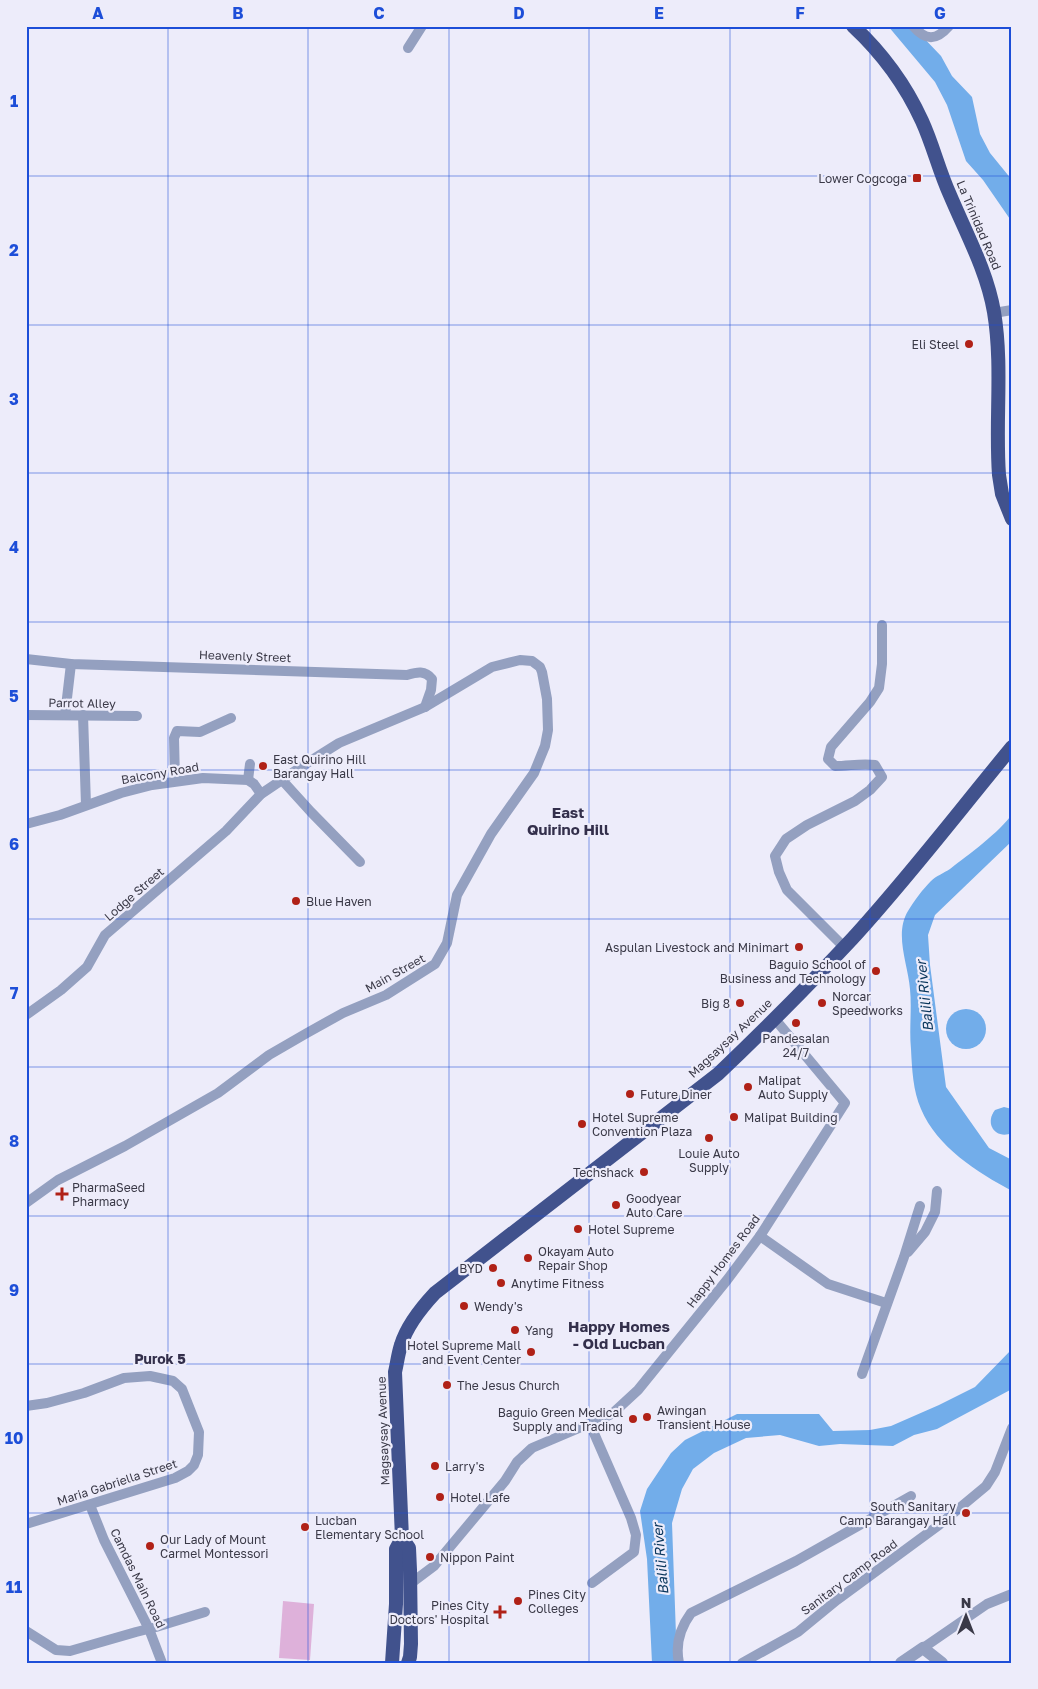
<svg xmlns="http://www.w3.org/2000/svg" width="1038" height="1689" font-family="'Golos Text',sans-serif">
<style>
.green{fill:#deb1da}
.water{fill:#72adea}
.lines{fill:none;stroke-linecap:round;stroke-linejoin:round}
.minor{stroke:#94a0c0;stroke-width:10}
.tertiary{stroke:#94a0c0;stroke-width:12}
.trunk{stroke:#41528d;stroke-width:14}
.grid{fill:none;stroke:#1d4ed8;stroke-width:1;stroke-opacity:0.55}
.poi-dot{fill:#b02117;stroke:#edecfa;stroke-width:2}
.labels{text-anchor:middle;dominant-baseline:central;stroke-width:4.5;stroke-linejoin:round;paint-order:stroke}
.poi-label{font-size:12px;fill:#3a3947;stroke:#edecfa;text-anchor:start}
.street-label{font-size:12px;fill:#3a3947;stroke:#edecfa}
.water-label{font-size:14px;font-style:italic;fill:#0a365c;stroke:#edecfa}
.neighbourhood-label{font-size:14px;font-weight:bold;fill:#332f4b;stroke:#edecfa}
.quarter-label{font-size:15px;font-weight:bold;fill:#332f4b;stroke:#edecfa}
.neatline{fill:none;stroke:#1d4ed8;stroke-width:2}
.grid-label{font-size:16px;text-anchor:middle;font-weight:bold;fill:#1d4ed8}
</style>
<rect width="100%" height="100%" fill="#edecfa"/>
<path class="green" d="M283 1601 314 1604 310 1660 279 1658Z"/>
<g class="water">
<path d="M888 26H910L920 34 941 56 952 76 972 97 980 134 990 153 1012 180V222L983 180 966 161 947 105 935 82Z"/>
<path d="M1012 814V841L935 915 928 935 930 965 946 1087 989 1148 1012 1160V1191C977 1172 937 1147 921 1109 913 1091 912 1069 911 1049 909 1029 912 1009 910 989 908 964 894 934 908 911 914 901 923 889 931 881 936 876 944 873 950 869 968 855 1000 832 1012 814Z"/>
<circle cx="966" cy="1029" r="20"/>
<path d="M1004 1107 1012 1109V1133C996 1140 984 1124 995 1110Z"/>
<path d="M1012 1349V1389L937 1429 914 1435 893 1446 840 1444 819 1446 780 1435 746 1438 714 1453 693 1469 682 1489 672 1523 677 1663H652L647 1559 640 1511 647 1489 671 1453 685 1440 737 1414H819L833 1431 870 1430 891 1426 939 1405 975 1387Z"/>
</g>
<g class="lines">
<g class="minor">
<path d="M913 26C926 41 936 41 949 26"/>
<path d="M408 48 422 26"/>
<path d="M994 313 1012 310"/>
<path d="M26 659 71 664 407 675C417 672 425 670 432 679L431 690 425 707"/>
<path d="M26 715 137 716"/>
<path d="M65 715 71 664"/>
<path d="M83 715 86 805"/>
<path d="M248 780 250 764"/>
<path d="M282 780 311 812 360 862"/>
<path d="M175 781 174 738 177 731 200 732 231 718"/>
<path d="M26 824 60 815 121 793 152 785 203 778 248 780 254 784 261 794"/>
<path d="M844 947 787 890 779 872 775 856 786 839 807 825 855 801 870 790 882 777 875 765C862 763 849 766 835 766L828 759 831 747 870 702 879 688 882 664V625"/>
<path d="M26 1015 61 990 87 967 105 935 226 831 261 794 304 765 339 743 425 707 492 667 520 660 532 661 540 667 542 672 547 699 548 730 545 746 534 773 491 834 457 895 447 943 435 964 386 995 343 1013 307 1033 269 1055 218 1093 125 1146 58 1180 26 1203"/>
<path d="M760 1236 828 1284 886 1303"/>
<path d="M908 1252 925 1232 935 1212 937 1191"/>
<path d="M862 1374 904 1257 920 1206"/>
<path d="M26 1406 47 1403 84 1393 124 1378 150 1376 173 1381 182 1389 199 1432 198 1455 194 1465 188 1471 175 1478 26 1524"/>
<path d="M590 1424 631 1518 636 1535 634 1552 592 1583"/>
<path d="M90 1505 104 1540 149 1629 162 1663"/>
<path d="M410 1584 434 1566 505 1481 517 1462 532 1448 612 1414 638 1390 727 1280 760 1236 845 1103 774 1018"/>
<path d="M26 1631 56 1650 70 1651 136 1632 156 1627 205 1612"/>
<path d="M923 1648 987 1604 1012 1594"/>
<path d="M679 1663C675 1644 680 1628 691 1613L796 1561 911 1496"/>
<path d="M742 1663 798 1632 837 1600 939 1525 986 1486 995 1472 1012 1428"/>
</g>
<path class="tertiary" d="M901 1663 923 1648 942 1663"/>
<g class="trunk">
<path d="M853 26C881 52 906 86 922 121 933 145 939 171 950 195 966 233 987 271 994 312 1003 366 995 421 999 475L1002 494 1012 519"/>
<path d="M392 1663 396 1604V1549L402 1538"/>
<path d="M408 1663 410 1657 411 1644 410 1570 409 1548 402 1538 395 1372C397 1364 398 1354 401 1345 407 1325 421 1308 435 1293L718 1074C764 1030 809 985 852 939 908 878 959 811 1012 747"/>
</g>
</g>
<path class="grid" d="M168 26V1663M308 26V1663M449 26V1663M589 26V1663M730 26V1663M870 26V1663M26 176H1012M26 325H1012M26 473H1012M26 622H1012M26 770H1012M26 919H1012M26 1067H1012M26 1216H1012M26 1364H1012M26 1513H1012"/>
<g class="poi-dot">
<rect x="912" y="173" width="10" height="10" rx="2.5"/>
<circle cx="969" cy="344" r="5"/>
<circle cx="263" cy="766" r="5"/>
<circle cx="296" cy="901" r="5"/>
<circle cx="799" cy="947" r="5"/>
<circle cx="876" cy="971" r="5"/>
<circle cx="740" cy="1003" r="5"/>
<circle cx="822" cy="1003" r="5"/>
<circle cx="796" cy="1023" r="5"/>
<circle cx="748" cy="1087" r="5"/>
<circle cx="630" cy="1094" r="5"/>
<circle cx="734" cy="1117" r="5"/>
<circle cx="582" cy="1124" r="5"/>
<circle cx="709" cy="1138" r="5"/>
<circle cx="644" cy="1172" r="5"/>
<path d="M59.5 1186.5h5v5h5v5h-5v5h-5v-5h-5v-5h5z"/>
<circle cx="616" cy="1205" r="5"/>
<circle cx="578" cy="1229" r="5"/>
<circle cx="528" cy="1258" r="5"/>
<circle cx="493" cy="1268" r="5"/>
<circle cx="501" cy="1283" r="5"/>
<circle cx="464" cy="1306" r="5"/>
<circle cx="515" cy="1330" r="5"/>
<circle cx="531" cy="1352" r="5"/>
<circle cx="447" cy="1385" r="5"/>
<circle cx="647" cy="1417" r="5"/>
<circle cx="633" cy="1419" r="5"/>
<circle cx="435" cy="1466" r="5"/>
<circle cx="440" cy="1497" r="5"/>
<circle cx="966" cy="1513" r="5"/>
<circle cx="305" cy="1527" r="5"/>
<circle cx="150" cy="1546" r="5"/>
<circle cx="430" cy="1557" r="5"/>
<circle cx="518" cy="1601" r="5"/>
<path d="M497.5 1604.5h5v5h5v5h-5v5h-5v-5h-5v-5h5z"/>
</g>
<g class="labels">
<g class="poi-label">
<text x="907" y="178" text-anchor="end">Lower Cogcoga</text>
<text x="959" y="344" text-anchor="end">Eli Steel</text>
<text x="273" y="759">East Quirino Hill<tspan x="273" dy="14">Barangay Hall</tspan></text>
<text x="306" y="901">Blue Haven</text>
<text x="789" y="947" text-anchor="end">Aspulan Livestock and Minimart</text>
<text x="866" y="964" text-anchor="end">Baguio School of<tspan x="866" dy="14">Business and Technology</tspan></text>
<text x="832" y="996">Norcar<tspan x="832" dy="14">Speedworks</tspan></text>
<text x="730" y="1003" text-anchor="end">Big 8</text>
<text x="796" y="1038" text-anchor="middle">Pandesalan<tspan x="796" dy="14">24/7</tspan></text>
<text x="758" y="1080">Malipat<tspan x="758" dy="14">Auto Supply</tspan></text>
<text x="640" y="1094">Future Diner</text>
<text x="592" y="1117">Hotel Supreme<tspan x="592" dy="14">Convention Plaza</tspan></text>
<text x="744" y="1117">Malipat Building</text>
<text x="709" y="1153" text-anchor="middle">Louie Auto<tspan x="709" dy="14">Supply</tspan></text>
<text x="634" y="1172" text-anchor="end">Techshack</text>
<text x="72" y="1187">PharmaSeed<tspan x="72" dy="14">Pharmacy</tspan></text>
<text x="626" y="1198">Goodyear<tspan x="626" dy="14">Auto Care</tspan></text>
<text x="588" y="1229">Hotel Supreme</text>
<text x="538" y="1251">Okayam Auto<tspan x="538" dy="14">Repair Shop</tspan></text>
<text x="483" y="1268" text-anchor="end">BYD</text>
<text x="511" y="1283">Anytime Fitness</text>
<text x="474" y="1306">Wendy's</text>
<text x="525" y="1330">Yang</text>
<text x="521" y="1345" text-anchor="end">Hotel Supreme Mall<tspan x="521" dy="14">and Event Center</tspan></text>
<text x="457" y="1385">The Jesus Church</text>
<text x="657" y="1410">Awingan<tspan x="657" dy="14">Transient House</tspan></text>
<text x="623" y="1412" text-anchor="end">Baguio Green Medical<tspan x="623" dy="14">Supply and Trading</tspan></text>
<text x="445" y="1466">Larry's</text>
<text x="450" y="1497">Hotel Lafe</text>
<text x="956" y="1506" text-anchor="end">South Sanitary<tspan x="956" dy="14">Camp Barangay Hall</tspan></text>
<text x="315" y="1520">Lucban<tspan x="315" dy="14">Elementary School</tspan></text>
<text x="160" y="1539">Our Lady of Mount<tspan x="160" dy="14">Carmel Montessori</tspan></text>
<text x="440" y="1557">Nippon Paint</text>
<text x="528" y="1594">Pines City<tspan x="528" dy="14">Colleges</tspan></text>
<text x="489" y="1605" text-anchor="end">Pines City<tspan x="489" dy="14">Doctors' Hospital</tspan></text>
</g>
<g class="street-label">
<text transform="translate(979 225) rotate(67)">La Trinidad Road</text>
<text transform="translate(245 656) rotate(2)">Heavenly Street</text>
<text transform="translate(82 703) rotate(1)">Parrot Alley</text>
<text transform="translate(160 773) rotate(-10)">Balcony Road</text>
<text transform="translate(134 894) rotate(-41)">Lodge Street</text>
<text transform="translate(395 973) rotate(-29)">Main Street</text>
<text transform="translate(730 1038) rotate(-43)">Magsaysay Avenue</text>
<text transform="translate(723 1261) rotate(-53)">Happy Homes Road</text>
<text transform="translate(383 1431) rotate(-92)">Magsaysay Avenue</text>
<text transform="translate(117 1482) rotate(-18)">Maria Gabriella Street</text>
<text transform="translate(849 1577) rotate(-37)">Sanitary Camp Road</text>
<text transform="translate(138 1578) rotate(64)">Camdas Main Road</text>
</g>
<g class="water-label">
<text transform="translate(924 996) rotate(-96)">Balili River</text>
<text transform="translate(660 1559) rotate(-95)">Balili River</text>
</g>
<g class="neighbourhood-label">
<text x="160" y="1358">Purok 5</text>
</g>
<g class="quarter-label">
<text x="568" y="812">East<tspan x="568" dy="17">Quirino Hill</tspan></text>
<text x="619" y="1326">Happy Homes<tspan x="619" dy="17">- Old Lucban</tspan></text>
</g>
</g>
<rect width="1038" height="1689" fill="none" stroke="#edecfa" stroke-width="55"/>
<g transform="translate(966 1616)" stroke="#edecfa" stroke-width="4" paint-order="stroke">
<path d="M0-4L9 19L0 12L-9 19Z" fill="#3a3947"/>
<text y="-8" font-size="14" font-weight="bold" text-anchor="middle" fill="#3a3947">N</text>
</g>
<rect x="28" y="28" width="982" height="1634" class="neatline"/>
<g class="grid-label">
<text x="98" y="19">A</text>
<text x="238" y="19">B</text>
<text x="379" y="19">C</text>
<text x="519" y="19">D</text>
<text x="659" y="19">E</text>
<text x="800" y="19">F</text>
<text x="940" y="19">G</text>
<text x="14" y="107">1</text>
<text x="14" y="256">2</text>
<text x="14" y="405">3</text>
<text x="14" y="553">4</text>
<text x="14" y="702">5</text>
<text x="14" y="850">6</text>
<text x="14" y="999">7</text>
<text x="14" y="1147">8</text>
<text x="14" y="1296">9</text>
<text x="14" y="1444">10</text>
<text x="14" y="1593">11</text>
</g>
</svg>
